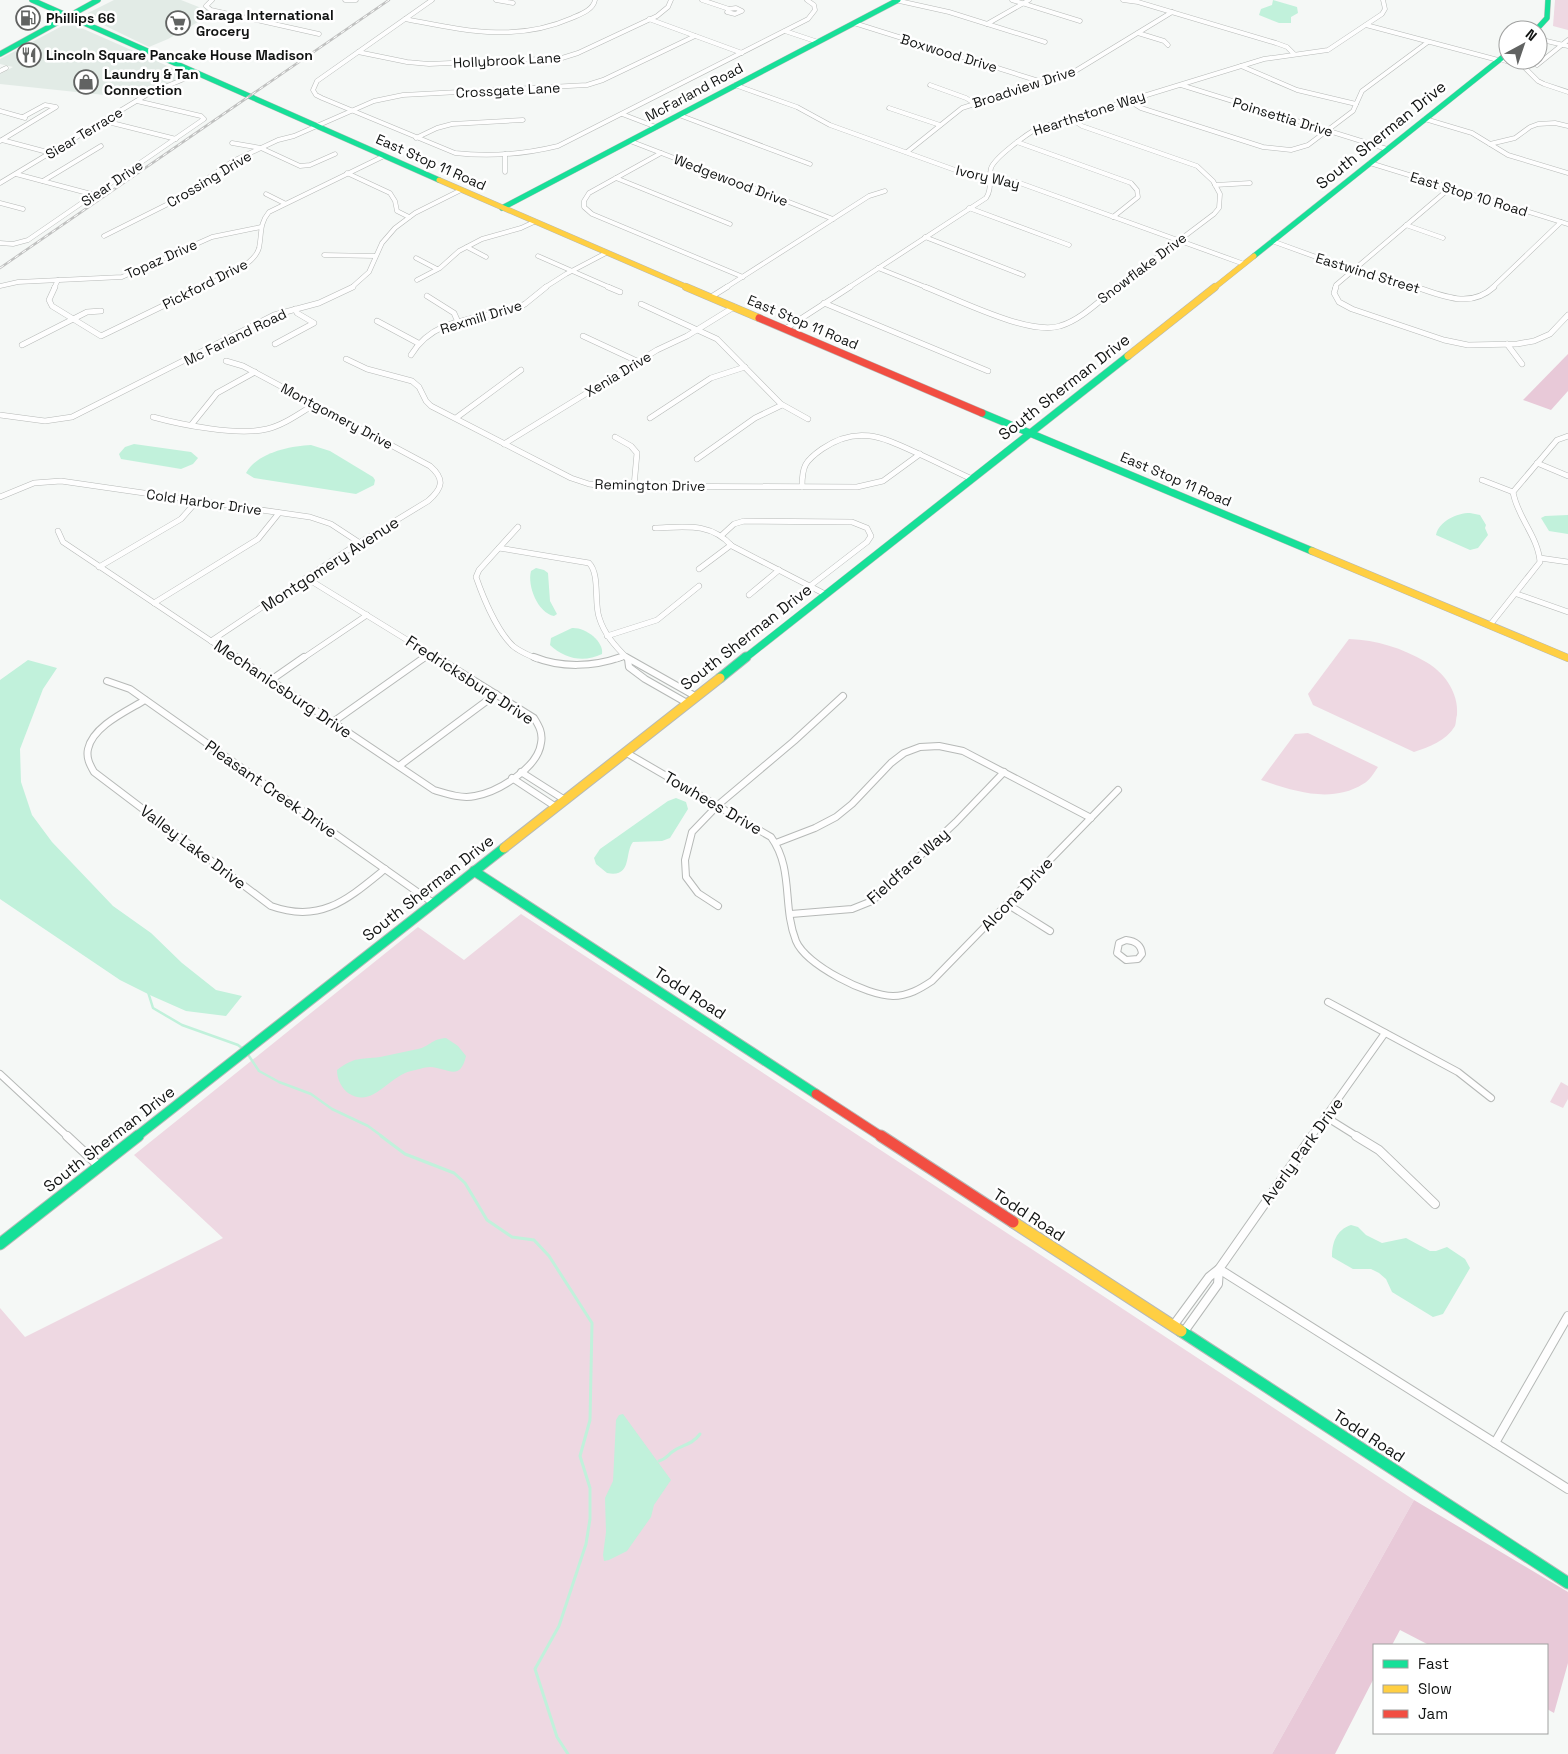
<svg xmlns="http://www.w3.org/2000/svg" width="1568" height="1754" font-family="'Space Grotesk',sans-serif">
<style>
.built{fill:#e2ebe6}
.green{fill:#eed8e2}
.forest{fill:#e8c9d8}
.water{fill:#c1f1db}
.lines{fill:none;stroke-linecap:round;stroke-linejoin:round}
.stream-far1{stroke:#c1f1db;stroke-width:2.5}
.stream{stroke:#c1f1db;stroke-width:3}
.street-far3-casing{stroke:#b6b9b7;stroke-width:5}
.street-far2-casing{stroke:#b6b9b7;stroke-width:6}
.street-far1-casing{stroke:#b6b9b7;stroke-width:8}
.street-casing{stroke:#b6b9b7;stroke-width:10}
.fast-far3-casing{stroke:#b6b9b7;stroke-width:6}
.fast-far2-casing{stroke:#b6b9b7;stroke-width:8}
.fast-far1-casing{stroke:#b6b9b7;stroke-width:11}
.fast-casing{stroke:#b6b9b7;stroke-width:13}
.slow-far3-casing{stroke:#b6b9b7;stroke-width:6}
.slow-far2-casing{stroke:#b6b9b7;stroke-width:8}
.slow-far1-casing{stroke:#b6b9b7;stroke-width:11}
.slow-casing{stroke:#b6b9b7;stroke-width:13}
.jam-far2-casing{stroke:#b6b9b7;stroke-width:8}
.jam-far1-casing{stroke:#b6b9b7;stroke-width:11}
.jam-casing{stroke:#b6b9b7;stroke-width:13}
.street-far3{stroke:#fefefe;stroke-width:4}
.street-far2{stroke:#fefefe;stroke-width:5}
.street-far1{stroke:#fefefe;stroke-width:6}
.street{stroke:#fefefe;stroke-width:8}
.fast-far3{stroke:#16e098;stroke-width:5}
.fast-far2{stroke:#16e098;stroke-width:7}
.fast-far1{stroke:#16e098;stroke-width:9}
.fast{stroke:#16e098;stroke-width:11}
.slow-far3{stroke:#ffcf43;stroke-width:5}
.slow-far2{stroke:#ffcf43;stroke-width:7}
.slow-far1{stroke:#ffcf43;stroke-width:9}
.slow{stroke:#ffcf43;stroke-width:11}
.jam-far2{stroke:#f24e42;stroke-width:7}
.jam-far1{stroke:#f24e42;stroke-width:9}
.jam{stroke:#f24e42;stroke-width:11}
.rail-casing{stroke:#c0c1c0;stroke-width:2.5}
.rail{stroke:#fff;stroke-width:1;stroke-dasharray:4.5;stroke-linecap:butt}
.labels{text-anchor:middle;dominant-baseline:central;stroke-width:5;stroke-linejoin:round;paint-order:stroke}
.far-poi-label{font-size:14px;font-weight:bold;fill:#111312;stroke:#fff;text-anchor:start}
.far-street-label{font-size:14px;fill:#111312;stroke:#fff}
.street-label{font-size:16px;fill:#111312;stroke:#fff}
</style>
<rect width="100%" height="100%" fill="#f5f8f6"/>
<g class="built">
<path d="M114 0H181L214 13 168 39 149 47 87 17 88 13Z"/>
<path d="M70 23 188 75 133 98 0 84V74L13 67 0 64V59L64 25Z"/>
</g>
<g class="green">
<path d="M1555 0H1568V30L1553 26Z"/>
<path d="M1349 639C1377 640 1402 648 1426 662 1444 672 1459 693 1457 715 1456 718 1456 723 1455 726 1446 741 1429 747 1414 752L1313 705 1308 694Z"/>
<path d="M1308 733 1378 767C1374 773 1369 781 1363 784 1331 804 1293 791 1261 780L1295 734Z"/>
<path d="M521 914 1414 1500 1272 1754H0V1308L25 1337 223 1238 134 1155 418 927 464 960Z"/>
<path d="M1561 1082 1568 1086V1099L1563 1108 1550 1102Z"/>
</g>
<g class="forest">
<path d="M1568 354V391L1551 410 1523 400Z"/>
<path d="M1414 1500 1568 1592V1663L1554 1713 1547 1709V1645H1429L1400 1630 1392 1645H1374V1678L1335 1754H1272Z"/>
</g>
<g class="water">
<path d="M1273 0 1297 7 1298 13 1291 17V23H1279L1259 15 1261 9 1272 5Z"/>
<path d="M134 444 191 452 198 458 193 464 181 469 121 459 119 454 125 447Z"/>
<path d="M311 445 330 451 373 477 375 480 374 485 356 494 254 478 246 473C257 453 289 446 311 445Z"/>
<path d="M1470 513 1480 515 1486 525 1485 528 1488 535 1478 548 1470 550 1436 535C1439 521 1457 513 1470 513Z"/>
<path d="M1568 515V534L1549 531 1541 518 1545 516Z"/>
<path d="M536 568 544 570 548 573 550 601 557 614 554 616C538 613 527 586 531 571Z"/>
<path d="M572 628C585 627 604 641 602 654 584 663 565 659 550 645L551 638Z"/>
<path d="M28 660 57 668 43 689 20 749 21 782 32 815 52 842 113 906 151 933 182 963 216 990 242 996 226 1016 186 1011 152 996 120 980 0 899V680Z"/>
<path d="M676 798 686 802 688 809 670 838 662 841 633 842C624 853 633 878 607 873L596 864 594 858 600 849 668 801Z"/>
<path d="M446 1038 458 1046 466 1056C460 1082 448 1068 430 1067 424 1067 417 1070 411 1071 387 1077 373 1109 348 1093 341 1087 337 1079 337 1070 356 1056 359 1060 380 1057 393 1054 405 1052 418 1049 429 1047 431 1039 446 1038Z"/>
<path d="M1351 1225 1358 1227 1366 1235 1382 1243 1406 1238 1430 1251H1436L1447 1247 1465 1259 1470 1268 1443 1314 1433 1317 1392 1292 1386 1279 1379 1273 1371 1269H1353L1332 1257C1332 1243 1336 1230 1351 1225Z"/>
<path d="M623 1414 671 1480 654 1505 651 1517 627 1551 609 1560 604 1561 603 1555 606 1532 605 1498 613 1481 616 1420 619 1415Z"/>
</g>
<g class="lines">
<g class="stream-far1">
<path d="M148 992 153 1008 182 1025 238 1045 243 1049"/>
<path d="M247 1053 259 1071 279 1082 311 1094 332 1109 368 1126 383 1137"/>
</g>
<g class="stream">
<path d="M381 1136 405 1154 454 1173 465 1183 487 1220 512 1237 534 1240 549 1256 592 1323 590 1420 580 1456 590 1488V1519L586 1544 559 1626 535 1669 557 1737 568 1754"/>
<path d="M659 1461C666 1459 667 1456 672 1452 682 1444 691 1446 700 1434"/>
</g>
<g class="street-far3-casing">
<g id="street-far3">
<path d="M212 0 206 6 211 10 319 34"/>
<path d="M345 0H356"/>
<path d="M432 0 317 81 313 90 316 95 322 98 455 153C489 157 525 154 558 146L808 19 815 10 814 5 807 0"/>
<path d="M496 0 513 3"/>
<path d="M702 0 729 9"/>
<path d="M895 0 949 12 1045 42"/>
<path d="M1012 0 1080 21"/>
<path d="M1123 0 1138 2 1276 43 1287 47 1294 54"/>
<path d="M736 8 742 11 735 14 727 12 729 9Z"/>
<path d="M405 19C464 30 515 43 572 18 581 14 593 10 595 0"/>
<path d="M649 19 742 53"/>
<path d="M854 23 1042 82"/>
<path d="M987 24 1029 0"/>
<path d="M1366 25 1498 60"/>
<path d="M785 31 818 42"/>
<path d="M1138 33 1164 41 1168 45"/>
<path d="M1538 39 1568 46"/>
<path d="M358 52 407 62 429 64 562 58 578 53 657 16 668 7 671 0"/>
<path d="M1500 59 1524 67 1538 81 1544 84 1568 92"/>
<path d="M1537 65 1568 40"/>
<path d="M1241 66 1297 90 1356 104"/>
<path d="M0 71 6 68"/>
<path d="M735 85 797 107 830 125 969 175 1017 182 1244 264"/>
<path d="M930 85 966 98 974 103"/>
<path d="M1181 85 1387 149"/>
<path d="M1128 100 1141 108 1263 147 1291 150 1308 145 1353 111 1362 91 1428 42"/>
<path d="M889 108 940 125"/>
<path d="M0 111 25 118"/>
<path d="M622 114 656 127"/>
<path d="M679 115 810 164"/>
<path d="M1070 118 1082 126 1197 166 1213 181 1220 194 1219 208 1214 214 1116 288"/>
<path d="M1425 119 1472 133 1508 155 1568 173"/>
<path d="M104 121 176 139"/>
<path d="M416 138 437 128 452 124 523 120"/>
<path d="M2 140 51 153"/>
<path d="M0 141 56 107 45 105 23 117"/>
<path d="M630 141 833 219"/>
<path d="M1017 142 1131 183 1137 190 1138 197 1113 217"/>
<path d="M232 143 261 148 300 166 310 165 335 154"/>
<path d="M1490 144 1515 138 1530 127 1538 124 1555 123 1568 126"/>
<path d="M907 152 962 108 1072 73 1172 12"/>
<path d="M661 153 589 193 584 201V207L592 214 743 277"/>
<path d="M505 154V172"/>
<path d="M1370 163 1568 224"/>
<path d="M347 173 390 193 395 201 397 211 409 217"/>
<path d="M16 174 95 195"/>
<path d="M616 178 730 224"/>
<path d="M43 181 101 146"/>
<path d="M0 183 148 94 196 74"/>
<path d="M1215 185 1250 183"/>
<path d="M266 194 284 203"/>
<path d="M0 203 23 209"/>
<path d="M969 208 1069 245"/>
<path d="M1406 225 1443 238"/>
<path d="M104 236 176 200 233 161 278 140 294 136 374 101 403 95 587 85 603 80 695 36"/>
<path d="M925 237 1023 275"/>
<path d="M1272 241 1363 274 1420 288"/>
<path d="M0 243 13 244 28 240 204 119 201 116 137 101"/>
<path d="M467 247 486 257"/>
<path d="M324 255 375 256"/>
<path d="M538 256 611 288"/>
<path d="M416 258 437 269"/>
<path d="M878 268 928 288"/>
<path d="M417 280 440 268 459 251 482 239 521 228 534 222"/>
<path d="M0 286 18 282 122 277 212 237 261 227"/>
<path d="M54 288 58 280"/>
<path d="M199 288C216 280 254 267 259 248 262 234 259 224 269 212L384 156"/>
<path d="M351 288 369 272 382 243 395 228 415 213 461 190"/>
<path d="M544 288 566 274 606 253"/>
<path d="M725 288 869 196 885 191"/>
<path d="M848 288 986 198C993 188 988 178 991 168 995 157 1026 135 1036 129L1264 59 1328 50 1382 14 1385 9 1383 0"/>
<path d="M1335 288 1336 285 1450 188"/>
<path d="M1492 288 1561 222"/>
</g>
</g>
<g class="street-far2-casing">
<g id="street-far2">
<path d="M55 287 49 300 52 306 101 336 202 287"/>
<path d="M608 287 620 292"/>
<path d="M925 287C957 299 1029 336 1060 326 1081 320 1100 300 1117 287"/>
<path d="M1336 287 1334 293 1339 302 1352 309 1444 340 1468 345 1517 344 1534 341 1550 334 1568 315"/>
<path d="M1416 287C1443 296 1470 309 1494 287"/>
<path d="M427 296 454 313 458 322"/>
<path d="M711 297 727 287"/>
<path d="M824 303 988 371"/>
<path d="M641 304 717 339 781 404 808 419"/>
<path d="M377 321 418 343"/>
<path d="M785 329 850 287"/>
<path d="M583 336 639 362"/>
<path d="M275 344 314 323 297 313 295 309"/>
<path d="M1507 344 1522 364"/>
<path d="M22 345 87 312 101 311"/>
<path d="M411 355C434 317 476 320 515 309L525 304 546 287"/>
<path d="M346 359 367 369 412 381 419 387 426 401 431 406 571 478 589 484 606 486 857 487 883 481 920 454"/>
<path d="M0 415 45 421 72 417 274 315 319 303 353 287"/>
<path d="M153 417C182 425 238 436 267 429 284 425 300 413 315 404"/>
<path d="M456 418 521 370"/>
<path d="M650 418 711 378 745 367"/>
<path d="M192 424 217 393 255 372"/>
<path d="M615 437 631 446 637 453 634 486"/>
<path d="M504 444 657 350 687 336 734 307"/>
<path d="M697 459 755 418 782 405"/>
<path d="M1537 463 1568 476"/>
<path d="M1482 480 1513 492"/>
<path d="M802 487C802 466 805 461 822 449 858 424 884 438 919 454 937 462 954 471 972 479"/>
<path d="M0 497 34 483 61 481 310 517 331 524 360 543"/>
<path d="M518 527 479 570 476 577C483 597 497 631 513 646 520 652 529 655 537 659"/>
<path d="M655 528C685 527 710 522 732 546L825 594"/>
<path d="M58 531 63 542 238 659"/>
<path d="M722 535 734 524 744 521 852 522 867 528 871 536 867 542 810 586"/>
<path d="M499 548 589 563C600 574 594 602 599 617 604 634 615 646 628 659"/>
<path d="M1540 558 1568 562"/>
<path d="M99 567 181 519 197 501"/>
<path d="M699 569 731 545"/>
<path d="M308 579 438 659"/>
<path d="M1517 594 1568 612"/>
<path d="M749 595 779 570"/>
<path d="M154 603 258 539 279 513"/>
<path d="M1490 625 1540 562C1538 536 1517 517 1513 492L1557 440 1568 436"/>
<path d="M607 636 657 620 699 586"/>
<path d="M211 641 354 546 428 501C443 488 445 479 430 466L243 366 226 361"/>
<path d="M302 659 367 615"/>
<path d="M423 659 430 654"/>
<path d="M617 659 625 656"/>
</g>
</g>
<g class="street-far1-casing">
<g id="street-far1">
<path d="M236 657 434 790C447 794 462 799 475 796 498 792 538 768 541 743 543 733 539 726 534 718L436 657"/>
<path d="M534 657C561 668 593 667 621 657"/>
<path d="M626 657 695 696"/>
<path d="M628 659 629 667 645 679 687 703"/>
<path d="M271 680 304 657"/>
<path d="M107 681 130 689 433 903"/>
<path d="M145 700C127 711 93 726 88 749 86 758 90 765 94 772L271 906C321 924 348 899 385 869"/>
<path d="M333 722 425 657"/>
<path d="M625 752 771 837C794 869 782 906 796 941 806 965 867 996 893 996 908 996 920 989 932 981L1118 790"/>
<path d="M399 766 496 694"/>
<path d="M521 772 565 800"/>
<path d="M512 778 556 807"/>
<path d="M776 843 815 828 836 817 852 804 891 763 904 753 920 747 939 746 963 751 1091 818"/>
<path d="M1007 904 1050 931"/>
<path d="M718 906 698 893 686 877 685 860 692 832 718 805 794 741 843 696"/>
<path d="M791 914 852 909 872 901 956 822 1004 772"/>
<path d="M1126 940C1135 941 1141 944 1142 954L1138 959 1126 960 1117 953 1119 943Z"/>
<path d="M1328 1002 1458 1072 1491 1098"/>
<path d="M0 1074 68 1137"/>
<path d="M1326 1117 1358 1137"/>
<path d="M1311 1137 1385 1033"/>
</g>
</g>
<g class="street-casing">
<g id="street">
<path d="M67 1136 99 1166"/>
<path d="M1312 1136 1219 1269 1568 1489"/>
<path d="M1356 1136 1379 1150 1435 1204"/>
<path d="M1173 1326 1209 1277 1219 1269 1218 1284 1183 1333"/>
<path d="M1495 1443 1568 1316"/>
</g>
</g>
<g class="fast-far3-casing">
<g id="fast-far3">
<path d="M32 0 439 180"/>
<path d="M1536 30 1547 18 1548 0"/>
<path d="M0 54 98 0"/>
<path d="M502 208 898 0"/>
<path d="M1254 256 1508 53"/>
</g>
</g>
<g class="fast-far2-casing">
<g id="fast-far2">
<path d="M982 413 1312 551"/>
<path d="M744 659 1128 356"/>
</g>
</g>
<g class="fast-far1-casing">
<g id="fast-far1">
<path d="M720 678 746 657"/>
<path d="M474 871 816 1094"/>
<path d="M136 1137 504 848"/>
</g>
</g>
<g class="fast-casing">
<g id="fast">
<path d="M0 1244 138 1136"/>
<path d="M1181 1331 1568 1583"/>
</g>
</g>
<g class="slow-far3-casing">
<g id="slow-far3">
<path d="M439 180 689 288"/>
<path d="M1214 288 1254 256"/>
</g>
</g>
<g class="slow-far2-casing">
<g id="slow-far2">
<path d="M686 287 759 318"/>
<path d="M1128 356 1215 287"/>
<path d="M1312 551 1568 658"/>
</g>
</g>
<g class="slow-far1-casing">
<path id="slow-far1" d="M504 848 720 678"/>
</g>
<g class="slow-casing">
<path id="slow" d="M1013 1222 1181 1331"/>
</g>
<g class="jam-far2-casing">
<path id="jam-far2" d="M759 318 982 413"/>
</g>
<g class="jam-far1-casing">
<path id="jam-far1" d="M816 1094 882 1137"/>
</g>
<g class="jam-casing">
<path id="jam" d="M881 1136 1013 1222"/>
</g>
<use href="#street-far3" class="street-far3"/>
<use href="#street-far2" class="street-far2"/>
<use href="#street-far1" class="street-far1"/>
<use href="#street" class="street"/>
<use href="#fast-far3" class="fast-far3"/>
<use href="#fast-far2" class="fast-far2"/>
<use href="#fast-far1" class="fast-far1"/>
<use href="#fast" class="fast"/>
<use href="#slow-far3" class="slow-far3"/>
<use href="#slow-far2" class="slow-far2"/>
<use href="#slow-far1" class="slow-far1"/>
<use href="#slow" class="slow"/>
<use href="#jam-far2" class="jam-far2"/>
<use href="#jam-far1" class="jam-far1"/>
<use href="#jam" class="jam"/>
<g class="rail-casing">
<path id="rail" d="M0 268 389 0"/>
</g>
<use href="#rail" class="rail"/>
</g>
<defs>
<g id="fuel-ring" transform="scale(1.25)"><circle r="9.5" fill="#fff" stroke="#616362" stroke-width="1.5"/><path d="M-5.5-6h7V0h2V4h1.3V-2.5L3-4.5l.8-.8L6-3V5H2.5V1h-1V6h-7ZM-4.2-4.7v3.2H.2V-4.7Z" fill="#616362"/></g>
<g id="supermarket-ring" transform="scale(1.25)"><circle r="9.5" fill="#fff" stroke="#616362" stroke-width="1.5"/><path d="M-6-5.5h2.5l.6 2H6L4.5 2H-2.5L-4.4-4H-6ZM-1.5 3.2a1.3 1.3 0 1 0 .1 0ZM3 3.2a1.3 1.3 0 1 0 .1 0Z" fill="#616362"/></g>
<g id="restaurant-ring" transform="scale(1.25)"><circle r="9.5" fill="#fff" stroke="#616362" stroke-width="1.5"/><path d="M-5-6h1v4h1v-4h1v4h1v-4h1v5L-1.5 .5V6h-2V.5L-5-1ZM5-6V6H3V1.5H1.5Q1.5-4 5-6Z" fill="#616362"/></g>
<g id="shop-ring" transform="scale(1.25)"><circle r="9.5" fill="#fff" stroke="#616362" stroke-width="1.5"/><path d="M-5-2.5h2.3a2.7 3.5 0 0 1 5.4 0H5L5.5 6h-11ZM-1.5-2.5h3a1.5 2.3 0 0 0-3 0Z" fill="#616362"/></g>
</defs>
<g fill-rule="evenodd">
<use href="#fuel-ring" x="28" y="18"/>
<use href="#supermarket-ring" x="178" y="23"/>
<use href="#restaurant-ring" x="29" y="55"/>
<use href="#shop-ring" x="86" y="82"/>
</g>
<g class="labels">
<g class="far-poi-label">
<text x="196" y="15">Saraga International<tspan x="196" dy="16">Grocery</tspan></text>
<text x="46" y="18">Phillips 66</text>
<text x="46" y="55">Lincoln Square Pancake House Madison</text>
<text x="104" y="74">Laundry &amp; Tan<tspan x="104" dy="16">Connection</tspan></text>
</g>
<g class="far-street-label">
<text transform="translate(949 53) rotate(17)">Boxwood Drive</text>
<text transform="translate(507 60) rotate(-3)">Hollybrook Lane</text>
<text transform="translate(1024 87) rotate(-18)">Broadview Drive</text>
<text transform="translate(508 90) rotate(-3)">Crossgate Lane</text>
<text transform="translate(694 92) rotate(-28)">McFarland Road</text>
<text transform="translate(1089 113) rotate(-18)">Hearthstone Way</text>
<text transform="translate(1283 117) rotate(17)">Poinsettia Drive</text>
<text transform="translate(84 133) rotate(-31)">Siear Terrace</text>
<text transform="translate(431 162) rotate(24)">East Stop 11 Road</text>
<text transform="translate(988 177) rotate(13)">Ivory Way</text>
<text transform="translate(209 179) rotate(-31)">Crossing Drive</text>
<text transform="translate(731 180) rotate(21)">Wedgewood Drive</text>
<text transform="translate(112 183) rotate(-34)">Siear Drive</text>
<text transform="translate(1469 194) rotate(17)">East Stop 10 Road</text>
<text transform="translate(161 259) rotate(-24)">Topaz Drive</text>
<text transform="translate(1142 268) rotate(-37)">Snowflake Drive</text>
<text transform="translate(1368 273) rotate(17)">Eastwind Street</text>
<text transform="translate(205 284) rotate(-27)">Pickford Drive</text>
<text transform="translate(481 317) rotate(-17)">Rexmill Drive</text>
<text transform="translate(803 322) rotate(23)">East Stop 11 Road</text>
<text transform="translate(235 337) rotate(-26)">Mc Farland Road</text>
<text transform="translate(618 374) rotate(-31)">Xenia Drive</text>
<text transform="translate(337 416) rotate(28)">Montgomery Drive</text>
<text transform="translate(1176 479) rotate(23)">East Stop 11 Road</text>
<text transform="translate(650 485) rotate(1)">Remington Drive</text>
<text transform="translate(204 502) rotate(8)">Cold Harbor Drive</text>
</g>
<g class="street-label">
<text transform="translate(1381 135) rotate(-39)">South Sherman Drive</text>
<text transform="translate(1064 387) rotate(-38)">South Sherman Drive</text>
<text transform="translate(330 564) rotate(-33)">Montgomery Avenue</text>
<text transform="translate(746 637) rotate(-38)">South Sherman Drive</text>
<text transform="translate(470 680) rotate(33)">Fredricksburg Drive</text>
<text transform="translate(283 689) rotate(34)">Mechanicsburg Drive</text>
<text transform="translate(271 789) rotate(35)">Pleasant Creek Drive</text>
<text transform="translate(713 803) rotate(30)">Towhees Drive</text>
<text transform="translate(193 847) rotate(37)">Valley Lake Drive</text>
<text transform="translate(908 866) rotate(-42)">Fieldfare Way</text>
<text transform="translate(428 888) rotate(-38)">South Sherman Drive</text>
<text transform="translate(1017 894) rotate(-46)">Alcona Drive</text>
<text transform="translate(690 993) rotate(33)">Todd Road</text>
<text transform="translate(109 1139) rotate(-38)">South Sherman Drive</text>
<text transform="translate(1302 1151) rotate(-54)">Averly Park Drive</text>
<text transform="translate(1029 1215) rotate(33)">Todd Road</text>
<text transform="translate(1369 1436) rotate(33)">Todd Road</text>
</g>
</g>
<rect x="1373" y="1644" width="175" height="90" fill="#ffffff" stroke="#a0a1a0"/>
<rect x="1383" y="1660" width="25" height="8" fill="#16e098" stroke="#a0a1a0"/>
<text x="1418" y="1669" font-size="15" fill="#111312">Fast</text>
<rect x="1383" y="1685" width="25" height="8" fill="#ffcf43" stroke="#a0a1a0"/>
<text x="1418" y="1694" font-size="15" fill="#111312">Slow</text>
<rect x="1383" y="1710" width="25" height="8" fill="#f24e42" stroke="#a0a1a0"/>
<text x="1418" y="1719" font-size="15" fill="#111312">Jam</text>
<g transform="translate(1523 45) rotate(40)"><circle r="24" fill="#ffffff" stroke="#a0a1a0"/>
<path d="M0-4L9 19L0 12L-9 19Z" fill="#616362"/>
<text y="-8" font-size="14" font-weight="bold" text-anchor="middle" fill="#111312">N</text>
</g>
</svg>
